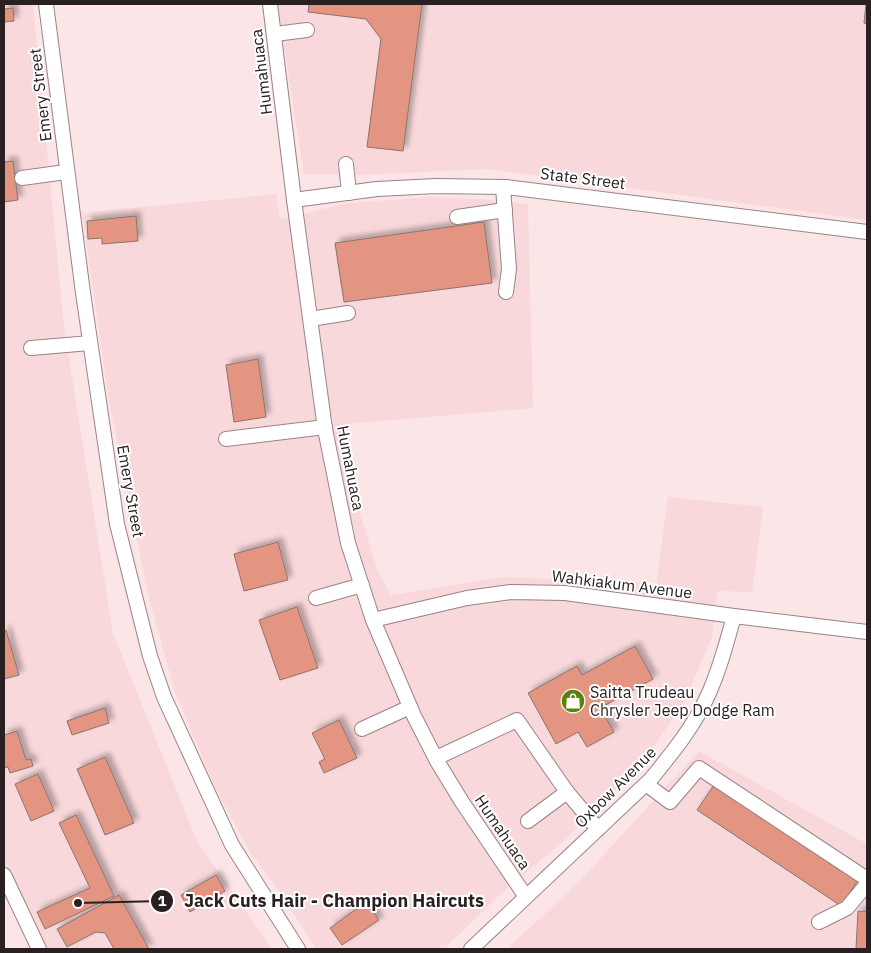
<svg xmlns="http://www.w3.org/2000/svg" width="871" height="953" font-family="'IBM Plex Sans',sans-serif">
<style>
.built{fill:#f8d8db}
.building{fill:#e39581;stroke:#88746f;filter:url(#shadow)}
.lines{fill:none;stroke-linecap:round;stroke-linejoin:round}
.minor-casing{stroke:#998385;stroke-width:16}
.minor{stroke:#fff;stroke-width:14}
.labels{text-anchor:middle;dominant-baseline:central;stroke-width:4;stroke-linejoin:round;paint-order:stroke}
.street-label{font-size:16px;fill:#292121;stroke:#fff}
.poi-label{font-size:16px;fill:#292121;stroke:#fff;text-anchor:start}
.leader{fill:none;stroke:#292121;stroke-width:2}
.callout-dot{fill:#292121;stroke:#fff;stroke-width:2}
.mark-label{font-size:15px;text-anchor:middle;font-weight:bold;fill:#fff}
.callout-label{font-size:18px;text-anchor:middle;font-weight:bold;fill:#292121;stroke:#fff;stroke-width:4;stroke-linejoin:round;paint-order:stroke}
</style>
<defs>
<filter id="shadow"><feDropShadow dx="4.5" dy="-4.5" stdDeviation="2.5" flood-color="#0004"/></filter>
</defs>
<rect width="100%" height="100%" fill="#fce5e6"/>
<g class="built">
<path d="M4 4H33L64 327 113 633 197 841 272 949H32L4 895Z"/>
<path d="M277 4H867V220L488 169 359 175 304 174Z"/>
<path d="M276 194 280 219 348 203 429 197 480 199 528 204 533 408 347 424 353 489 377 569 391 595 503 577 644 583 656 586 668 497 763 507 752 592 717 591 712 637 685 700 647 757 565 840 504 891 444 949H316L280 892 250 852 215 788 174 689 147 590 108 395 82 213Z"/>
<path d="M699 751 867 844V949H507L578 883Z"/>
</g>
<g class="building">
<path d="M309 4H422L403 151 367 147 381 39 366 19 308 12Z"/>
<path d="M866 4H867V24L864 23Z"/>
<path d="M13 8 14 21 4 22V9Z"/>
<path d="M13 161 18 200 4 202V162Z"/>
<path d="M136 216 138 241 102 244V238L88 239 87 221Z"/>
<path d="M484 222 492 283 344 302 335 243Z"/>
<path d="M258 359 266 417 234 422 226 365Z"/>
<path d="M278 542 288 580 244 591 234 554Z"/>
<path d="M297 607 318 668 280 680 259 620Z"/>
<path d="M6 630 19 675 4 679V631Z"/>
<path d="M635 646 653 679 600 708 614 732 587 747 578 732 556 744 528 693 577 666 582 675Z"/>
<path d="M105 708 109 723 72 735 67 721Z"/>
<path d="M339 720 357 758 324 773 319 762 325 759 312 733Z"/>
<path d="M17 731 26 760 31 759 33 766 10 773 8 767 4 768V735Z"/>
<path d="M105 757 134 823 105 835 77 769Z"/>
<path d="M38 774 54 811 31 821 15 784Z"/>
<path d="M714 785 858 880 841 906 697 810Z"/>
<path d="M76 815 114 896 45 929 37 912 90 888 59 823Z"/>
<path d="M216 875 225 891 190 912 181 895Z"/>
<path d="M119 895 149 949H114L105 933 96 932 67 947 57 929Z"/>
<path d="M366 902 379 920 342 945 330 928Z"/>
<path d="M858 911 867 912V949H856Z"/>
</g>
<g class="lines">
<g class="minor-casing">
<g id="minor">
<path d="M46 4 83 293 117 524 150 656 164 697 232 845 298 949"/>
<path d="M270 4 294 200 325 429 348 543 373 620 414 716 437 761 462 802 526 897"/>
<path d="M275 34 307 30"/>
<path d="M346 164 349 193"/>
<path d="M22 178 66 172"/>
<path d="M503 187 509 269 506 292"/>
<path d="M294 200 377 189 436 186 506 187 867 232"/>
<path d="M457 217 505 210"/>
<path d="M311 319 348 313"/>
<path d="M31 348 90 343"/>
<path d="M226 439 325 427"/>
<path d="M316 598 362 585"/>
<path d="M373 620 467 598 511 592 565 593 734 616 867 632"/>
<path d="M362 729 410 707"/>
<path d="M436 758 517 720 567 792 598 829"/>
<path d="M646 784 670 802 699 768 867 879"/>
<path d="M528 821 567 792"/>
<path d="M4 875 39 949"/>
<path d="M819 922 847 908 867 884"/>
<path d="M471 949 651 779C673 752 695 725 709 693 720 668 727 642 734 616"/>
</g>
</g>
<use href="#minor" class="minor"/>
</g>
<defs>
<g id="shop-disc" transform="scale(1.25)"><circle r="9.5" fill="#5b8307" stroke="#fff"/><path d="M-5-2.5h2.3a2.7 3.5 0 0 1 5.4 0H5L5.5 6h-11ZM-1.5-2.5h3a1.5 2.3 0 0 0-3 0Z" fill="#fff"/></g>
</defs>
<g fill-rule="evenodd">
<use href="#shop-disc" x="573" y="701"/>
</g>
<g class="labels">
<g class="street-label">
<text transform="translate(261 72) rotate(-97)">Humahuaca</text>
<text transform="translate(40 95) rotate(-97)">Emery Street</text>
<text transform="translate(583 178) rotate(7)">State Street</text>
<text transform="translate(351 468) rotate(79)">Humahuaca</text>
<text transform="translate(131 491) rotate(80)">Emery Street</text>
<text transform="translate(622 584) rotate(7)">Wahkiakum Avenue</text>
<text transform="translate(615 787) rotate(-45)">Oxbow Avenue</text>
<text transform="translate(503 832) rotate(56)">Humahuaca</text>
</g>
<g class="poi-label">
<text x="590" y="692">Saitta Trudeau<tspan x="590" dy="18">Chrysler Jeep Dodge Ram</tspan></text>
</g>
</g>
<path class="leader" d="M78 903L162 901"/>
<g class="callout-dot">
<circle cx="78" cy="903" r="5"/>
<circle cx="162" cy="901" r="12"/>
</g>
<g class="mark-label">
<text x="162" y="906">1</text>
</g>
<g class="callout-label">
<text x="334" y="907">Jack Cuts Hair - Champion Haircuts</text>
</g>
<rect width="871" height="953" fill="none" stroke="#292121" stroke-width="10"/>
</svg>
